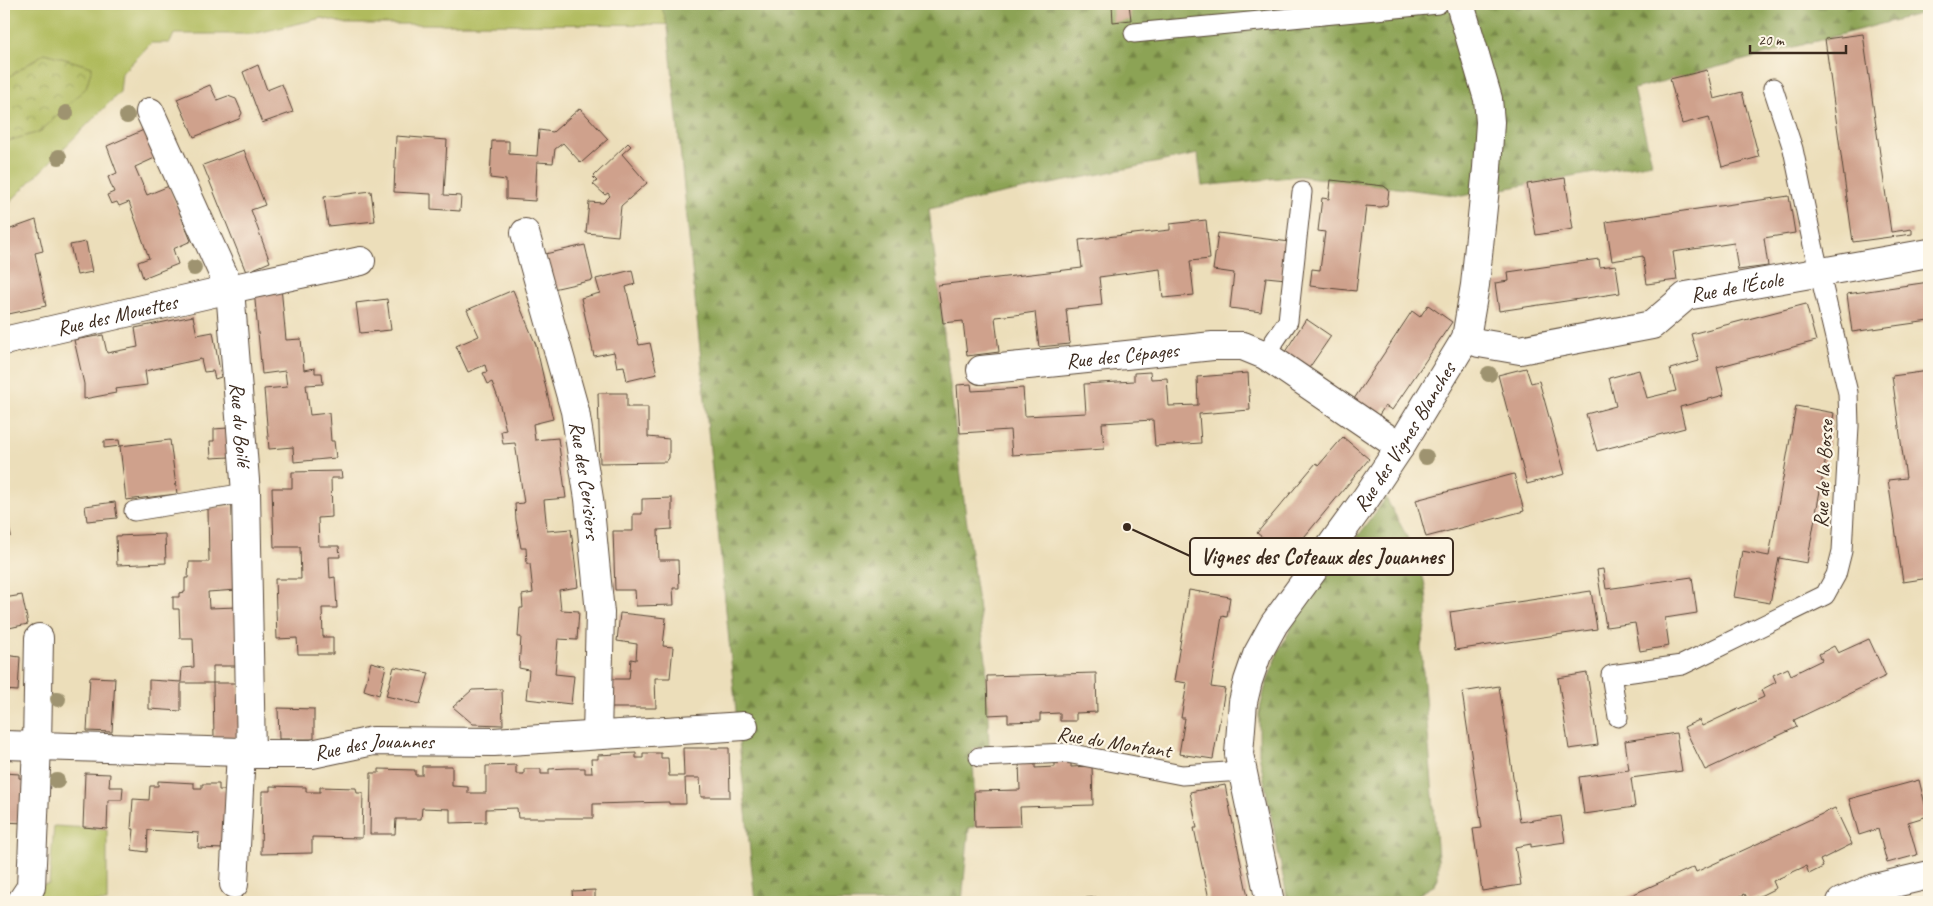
<svg xmlns="http://www.w3.org/2000/svg" width="1933" height="906" font-family="Caveat,sans-serif">
<style>
.grass{fill:#b0bb5d;stroke:#76723e}
.forest{fill:url(#forest-firs);stroke:#646639}
.park{fill:url(#park-crowns);stroke:#76723e}
.building{fill:#cfa18c}
.lines{fill:none;stroke-linecap:round;stroke-linejoin:round}
.service-casing{stroke:#564535;stroke-width:21}
.minor-casing{stroke:#564535;stroke-width:30}
.service{stroke:#fff;stroke-width:19}
.minor{stroke:#fff;stroke-width:28}
.tree{fill:#9e936f}
.labels{text-anchor:middle;dominant-baseline:central;stroke-width:4.5;stroke-linejoin:round;paint-order:stroke}
.street-label{font-size:21px;fill:#3b2a1e;stroke:#fcf5e5}
.leader{fill:none;stroke:#3b2a1e;stroke-width:2}
.callout-dot{fill:#3b2a1e;stroke:#fcf5e5;stroke-width:2}
.callout{fill:#fcf5e5;stroke:#3b2a1e;stroke-width:2}
.callout-label{font-size:22px;text-anchor:middle;font-weight:bold;fill:#3b2a1e}
</style>
<defs>
<pattern id="forest-firs" width="22" height="20" patternUnits="userSpaceOnUse" patternTransform="scale(1.25)"><rect width="22" height="20" fill="#8ca354"/><path d="M5 1l3.5 6h-7zM16 11l3.5 6h-7z" fill="#748545"/></pattern>
<pattern id="park-crowns" width="20" height="18" patternUnits="userSpaceOnUse" patternTransform="scale(1.25)"><rect width="20" height="18" fill="#b0bb5d"/><path d="M2 6a3 3 0 1 1 6 0M12 15a3 3 0 1 1 6 0" fill="none" stroke="#90984c"/></pattern>
</defs>
<rect width="100%" height="100%" fill="#fcf5e5"/>
<filter id="ink" filterUnits="userSpaceOnUse"><feTurbulence type="fractalNoise" baseFrequency=".02" numOctaves="2"/><feDisplacementMap in="SourceGraphic" scale="10" xChannelSelector="R" yChannelSelector="G"/><feConvolveMatrix kernelMatrix="1 2 1 2 8 2 1 2 1" color-interpolation-filters="sRGB"/></filter>
<filter id="wash" filterUnits="userSpaceOnUse"><feTurbulence type="fractalNoise" baseFrequency=".0096" numOctaves="4" result="noise"/><feDisplacementMap in="SourceGraphic" scale="20" xChannelSelector="R" yChannelSelector="G"/><feGaussianBlur stdDeviation="1.12" result="paint"/><feColorMatrix in="noise" values="0 0 0 0 0 0 0 0 0 0 0 0 0 0 0 0 0 1.4 0 .05"/><feComposite in="paint" operator="in"/></filter>
<g filter="url(#wash)">
<rect width="100%" height="100%" fill="#ecdeba"/>
<g class="grass">
<path d="M4 4H994L997 25 346 24 322 18 253 34H174L170 43H151L122 73 120 92 4 208Z"/>
<path d="M54 826 107 829V902H36V885L49 884Z"/>
</g>
<g class="forest">
<path d="M661 4H1440L1443 9 1473 4H1929V9L1923 13 1634 89 1652 163 1462 196 1299 176 1202 186 1198 154 929 209 966 517 986 660 989 747 973 748 975 827 969 828 962 902H755L668 28Z"/>
<path d="M1386 498C1403 530 1425 564 1427 601 1428 616 1424 632 1421 647L1438 858V879L1435 885 1405 902H1288L1259 754V713L1265 688 1278 652 1301 610 1348 550Z"/>
</g>
<path class="park" d="M45 53 92 67 86 88 40 132 4 142V80Z"/>
<g id="blocks">
<g class="building">
<path d="M1112 4H1129L1131 20 1113 22Z"/>
<path d="M1863 34 1891 232 1912 229V234L1853 242 1825 39Z"/>
<path d="M258 65 267 90 282 84 293 112 262 123 243 72Z"/>
<path d="M1707 70 1714 99 1742 92 1759 157 1722 167 1709 117 1682 124 1670 79Z"/>
<path d="M210 85 217 100 228 96 236 99 242 113 239 119 194 137 177 99Z"/>
<path d="M580 108 608 139 581 163 563 143 555 149 553 163 537 162 535 201 506 199V180L490 178 492 141H509V154L537 156 539 130 553 132Z"/>
<path d="M146 129 157 157 135 167 147 195 169 186 191 241 173 249 178 264 143 278 138 262 149 258 129 202 119 206 117 202 111 204 107 195 114 192 108 177 117 173 107 146Z"/>
<path d="M396 136 447 140 444 195 461 196 460 211 431 209V194L394 192Z"/>
<path d="M628 143 631 146 622 154 647 183 621 206 618 236 586 233 589 202 603 203 610 196 608 193 605 195 593 184 597 181 593 177Z"/>
<path d="M244 150 265 205 251 210 270 262 246 272 203 165Z"/>
<path d="M1565 178 1573 229 1536 235 1527 184Z"/>
<path d="M1331 180 1384 186 1389 190 1387 205 1380 207 1366 206 1356 291 1310 286 1312 269 1320 270 1325 232 1318 231 1322 198 1329 199Z"/>
<path d="M371 191 375 221 328 226 324 197Z"/>
<path d="M1789 196 1795 233 1764 238 1768 266 1738 270 1734 243 1673 252 1677 280 1647 284 1643 256 1612 261 1606 222Z"/>
<path d="M36 220 43 251 35 253 46 306 4 315V259L10 258 5 231Z"/>
<path d="M1206 220 1210 259 1190 261 1194 295 1163 298 1160 269 1099 277 1102 305 1066 309 1070 344 1039 347 1035 312 1015 315 995 317 999 352 967 356 963 321 943 323 938 285 1082 268 1079 240 1170 230V224Z"/>
<path d="M1218 233 1290 242 1286 279 1266 277 1261 312 1230 308 1234 273 1213 270Z"/>
<path d="M86 242 92 272 77 275 70 245Z"/>
<path d="M585 245 593 280 553 289 545 254Z"/>
<path d="M1599 259 1600 267 1616 265 1620 293 1499 311 1495 283 1509 281 1508 272Z"/>
<path d="M632 270 635 284 626 287 639 345 650 343 657 374 627 381 624 366 617 367 614 352 594 356 581 298 600 293 596 279Z"/>
<path d="M1929 282V321L1852 332 1847 294Z"/>
<path d="M281 287 286 340 301 339 304 370 315 368V373H322L323 384 306 385 310 415 329 413 331 441H334L336 458 294 462 293 447 269 449 264 389 287 387 285 371 262 374 254 290Z"/>
<path d="M513 290 536 345 553 419 533 424 535 440 558 438 566 498 544 500 547 531 571 529 578 587 559 590 561 610 579 611 577 640 558 639 555 674 574 676 571 704 526 699 529 670 519 668 521 637H518L520 608H523L522 595 533 593 530 564H527L526 548H521L516 520 515 504 524 503 515 443 503 444 501 431 506 430 498 398 492 382 488 384 483 373 487 372 485 365 468 372 456 346 479 336 467 310Z"/>
<path d="M387 299 391 330 360 333 356 303Z"/>
<path d="M1806 304 1816 341 1717 367 1724 395 1680 407 1685 428 1597 451 1586 414 1616 406 1609 378 1639 370 1647 398 1676 391 1670 369 1699 361 1691 334Z"/>
<path d="M1428 305 1452 322 1392 410 1385 406 1377 418 1352 402 1412 311 1420 317Z"/>
<path d="M193 316 197 335 213 332 221 377 215 379 213 371 204 372 201 359 145 371 147 385 115 389 116 393 84 399V384L74 340 103 335 107 353 138 347 135 328Z"/>
<path d="M1306 319 1331 336 1307 371 1283 355Z"/>
<path d="M1526 368 1531 383 1539 381 1565 474 1527 484 1498 375Z"/>
<path d="M1929 371V474L1927 475 1929 493V578L1903 582 1888 480 1906 478 1892 376Z"/>
<path d="M1150 372 1151 379 1167 378 1169 406 1198 405 1197 377 1248 373 1250 410 1199 414 1201 443 1155 446 1153 420 1102 423 1104 449 1012 455 1010 430 960 433 957 385 971 384 972 391 1023 388 1025 416 1086 413 1084 384 1134 381V373Z"/>
<path d="M598 393H627V407H648V437L669 439V458L666 462 600 463Z"/>
<path d="M1796 406 1834 413 1807 563 1779 558 1770 603 1734 597 1742 551 1769 556Z"/>
<path d="M228 428 230 457 211 458 210 441H214V429Z"/>
<path d="M1343 437 1369 459 1300 542 1304 546 1292 561 1257 533 1316 463 1319 465Z"/>
<path d="M119 440 120 446 104 448V441Z"/>
<path d="M170 440 177 494 126 500 120 446Z"/>
<path d="M341 471 342 478H331L332 517 318 518 319 546H339L340 557H329L330 578 335 577 337 608H322L323 637H333V654H298L297 638 277 639 275 579H301L300 547H274L272 488H292V472Z"/>
<path d="M1514 474 1524 511 1426 537 1416 500Z"/>
<path d="M672 498V529L658 530 659 560H678L679 588H673L674 605 636 606 635 590H615L613 531H633V514H642V499Z"/>
<path d="M115 502 117 518 87 521 85 506Z"/>
<path d="M4 506 11 536 4 538Z"/>
<path d="M233 506 237 590 208 592 209 608 237 607 239 666H213V683H181V711L149 709V680L181 682 182 668 194 667 193 638H180L179 609H173V597H179V593L185 592V578H188L189 562H209L208 508Z"/>
<path d="M165 534 166 563 117 565 116 536Z"/>
<path d="M1603 569 1606 589 1692 577 1697 613 1665 618 1669 646 1640 651 1635 623 1606 627 1597 570Z"/>
<path d="M1189 590 1230 597 1227 617 1222 616 1211 687 1225 689 1213 759 1179 754 1185 718H1181L1187 683 1174 681Z"/>
<path d="M1591 591 1597 629 1455 650 1450 612Z"/>
<path d="M22 595 28 624 4 629V598Z"/>
<path d="M620 613 666 618 663 646 673 647 670 678H655L656 708H610L609 679H629L631 659 636 660 637 644 617 641Z"/>
<path d="M1869 639 1886 676 1794 720 1797 727 1705 770 1684 727 1699 720 1702 726 1764 697 1761 690 1776 682 1773 675 1788 668 1791 675 1822 660 1819 654 1834 646 1838 653Z"/>
<path d="M4 655 20 657 18 691 4 690Z"/>
<path d="M371 662 386 666 379 695 364 690Z"/>
<path d="M394 667 429 673 420 704 386 696Z"/>
<path d="M1096 673 1097 712 1076 713V721H1060V713L1040 714V721L1008 722V714L988 715 987 676Z"/>
<path d="M1587 673 1598 745 1569 749 1558 678Z"/>
<path d="M90 677 115 678 112 732 87 731Z"/>
<path d="M213 683H239L240 738H214Z"/>
<path d="M1499 686 1520 822 1561 816 1565 842 1531 847V844L1515 847 1521 885 1482 891 1473 829 1482 828 1462 692Z"/>
<path d="M502 689 503 725 473 724 453 707 472 690Z"/>
<path d="M278 708 314 709V739H279Z"/>
<path d="M1676 733 1682 771 1631 778 1635 807 1584 814 1579 777 1629 770 1625 741Z"/>
<path d="M683 748H729L730 797H701L700 778H685L686 804H669V802L593 804V818H518L517 808 486 809V822L450 823V809L422 808 421 819H396L395 834H370L371 773H379V769L415 770V775H422V766H452V786L468 787V793H486V766L516 765V774H524V769H541V774H549V769L567 768H585V773H592L591 759H598V755L636 753V758H643V753H661V758H668L669 776H684Z"/>
<path d="M1055 760H1071V767L1092 766 1093 805 1020 807 1021 826 975 827 974 791 1020 790 1019 762 1035 761V768L1055 767Z"/>
<path d="M4 773 19 774V778L27 779 24 823 4 822Z"/>
<path d="M85 773 110 774 109 787H123L122 800H108L107 829 83 827Z"/>
<path d="M1919 780 1928 816 1908 822 1917 855 1887 863 1878 829 1859 835 1849 799Z"/>
<path d="M158 781 194 783V788H202V784H219V790H227L224 849 198 848 199 833 148 830 147 852 132 850 134 829H131L133 799 149 800 150 786H158Z"/>
<path d="M1225 785 1244 878 1249 902H1210L1209 899 1194 828H1197L1190 792Z"/>
<path d="M270 786 306 787V792H320V787L356 788 357 793H363L362 838 312 837V853L261 854 262 791H270Z"/>
<path d="M1835 808 1852 844 1820 860 1823 867 1809 874 1806 866 1773 881 1776 888 1762 895 1748 900 1745 894 1727 902H1710L1708 899 1702 902H1616L1694 867 1696 872Z"/>
<path d="M595 890V902H573L572 891Z"/>
<path d="M1096 897V902H1067V900Z"/>
</g>
</g>
</g>
<g filter="url(#ink)">
<use href="#blocks" fill-opacity="0" stroke="#564535" stroke-width="1"/>
<g class="lines">
<g class="service-casing">
<g id="service">
<path d="M1134 33 1438 4"/>
<path d="M1265 355 1288 321 1302 192"/>
<path d="M134 511 246 493"/>
<path d="M1618 717 1611 675 1682 665 1825 595 1836 575 1842 551 1849 426 1848 393 1813 245 1793 149 1773 88"/>
<path d="M979 757 1067 753 1182 775 1242 771"/>
</g>
</g>
<g class="minor-casing">
<g id="minor">
<path id="s1" d="M150 112 230 289 246 493 251 754"/>
<path id="s2" d="M525 233 575 411 589 499 600 613 597 735"/>
<path id="s3" d="M1466 338 1479 343 1520 350 1652 325 1686 296 1929 253"/>
<path id="s4" d="M4 341 230 289 361 261"/>
<path id="s5" d="M981 370 1213 346H1243L1265 355 1400 447"/>
<path id="s6" d="M4 745 241 752 251 754H312L373 741 494 742 744 726"/>
<path d="M234 884 241 752"/>
<path d="M21 902 31 887 37 745 39 638"/>
<path id="s7" d="M1270 902 1239 754 1243 702 1248 681 1257 655 1274 624 1366 498 1400 447 1466 338 1475 285 1487 168 1490 122 1488 99 1460 4"/>
<path d="M1841 902 1874 888 1929 875"/>
</g>
</g>
<use href="#service" class="service"/>
<use href="#minor" class="minor"/>
</g>
<g class="tree">
<circle cx="66" cy="113" r="8"/>
<circle cx="127" cy="116" r="8"/>
<circle cx="59" cy="157" r="8"/>
<circle cx="194" cy="268" r="8"/>
<circle cx="1489" cy="374" r="8"/>
<circle cx="1426" cy="457" r="8"/>
<circle cx="58" cy="699" r="8"/>
<circle cx="57" cy="781" r="8"/>
</g>
</g>
<g class="labels">
<g class="street-label">
<text stroke="none"><textPath href="#s3" startOffset="286">Rue de l'École</textPath></text>
<text stroke="none"><textPath href="#s4" startOffset="116">Rue des Mouettes</textPath></text>
<text stroke="none"><textPath href="#s5" startOffset="142">Rue des Cépages</textPath></text>
<text stroke="none"><textPath href="#s1" startOffset="330">Rue du Boilé</textPath></text>
<text stroke="none"><textPath href="#s7" startOffset="516">Rue des Vignes Blanches</textPath></text>
<text transform="translate(1823 474) rotate(-87)">Rue de la Bosse</text>
<text stroke="none"><textPath href="#s2" startOffset="255">Rue des Cerisiers</textPath></text>
<text transform="translate(1114 742) rotate(9)">Rue du Montant</text>
<text stroke="none"><textPath href="#s6" startOffset="371">Rue des Jouannes</textPath></text>
</g>
</g>
<path class="leader" d="M1127 527L1190 556"/>
<circle class="callout-dot" cx="1127" cy="527" r="5"/>
<rect class="callout" x="1190" y="538" width="263" height="37" rx="5"/>
<g class="callout-label">
<text x="1322" y="564">Vignes des Coteaux des Jouannes</text>
</g>
<rect width="1933" height="906" fill="none" stroke="#fcf5e5" stroke-width="20"/>
<path d="M1750 45v8h96v-8" fill="none" stroke="#3b2a1e" stroke-width="2.5"/>
<text x="1758" y="45" font-size="15" fill="#3b2a1e" stroke="#fcf5e5" stroke-width="4" paint-order="stroke">20 m</text>
</svg>
